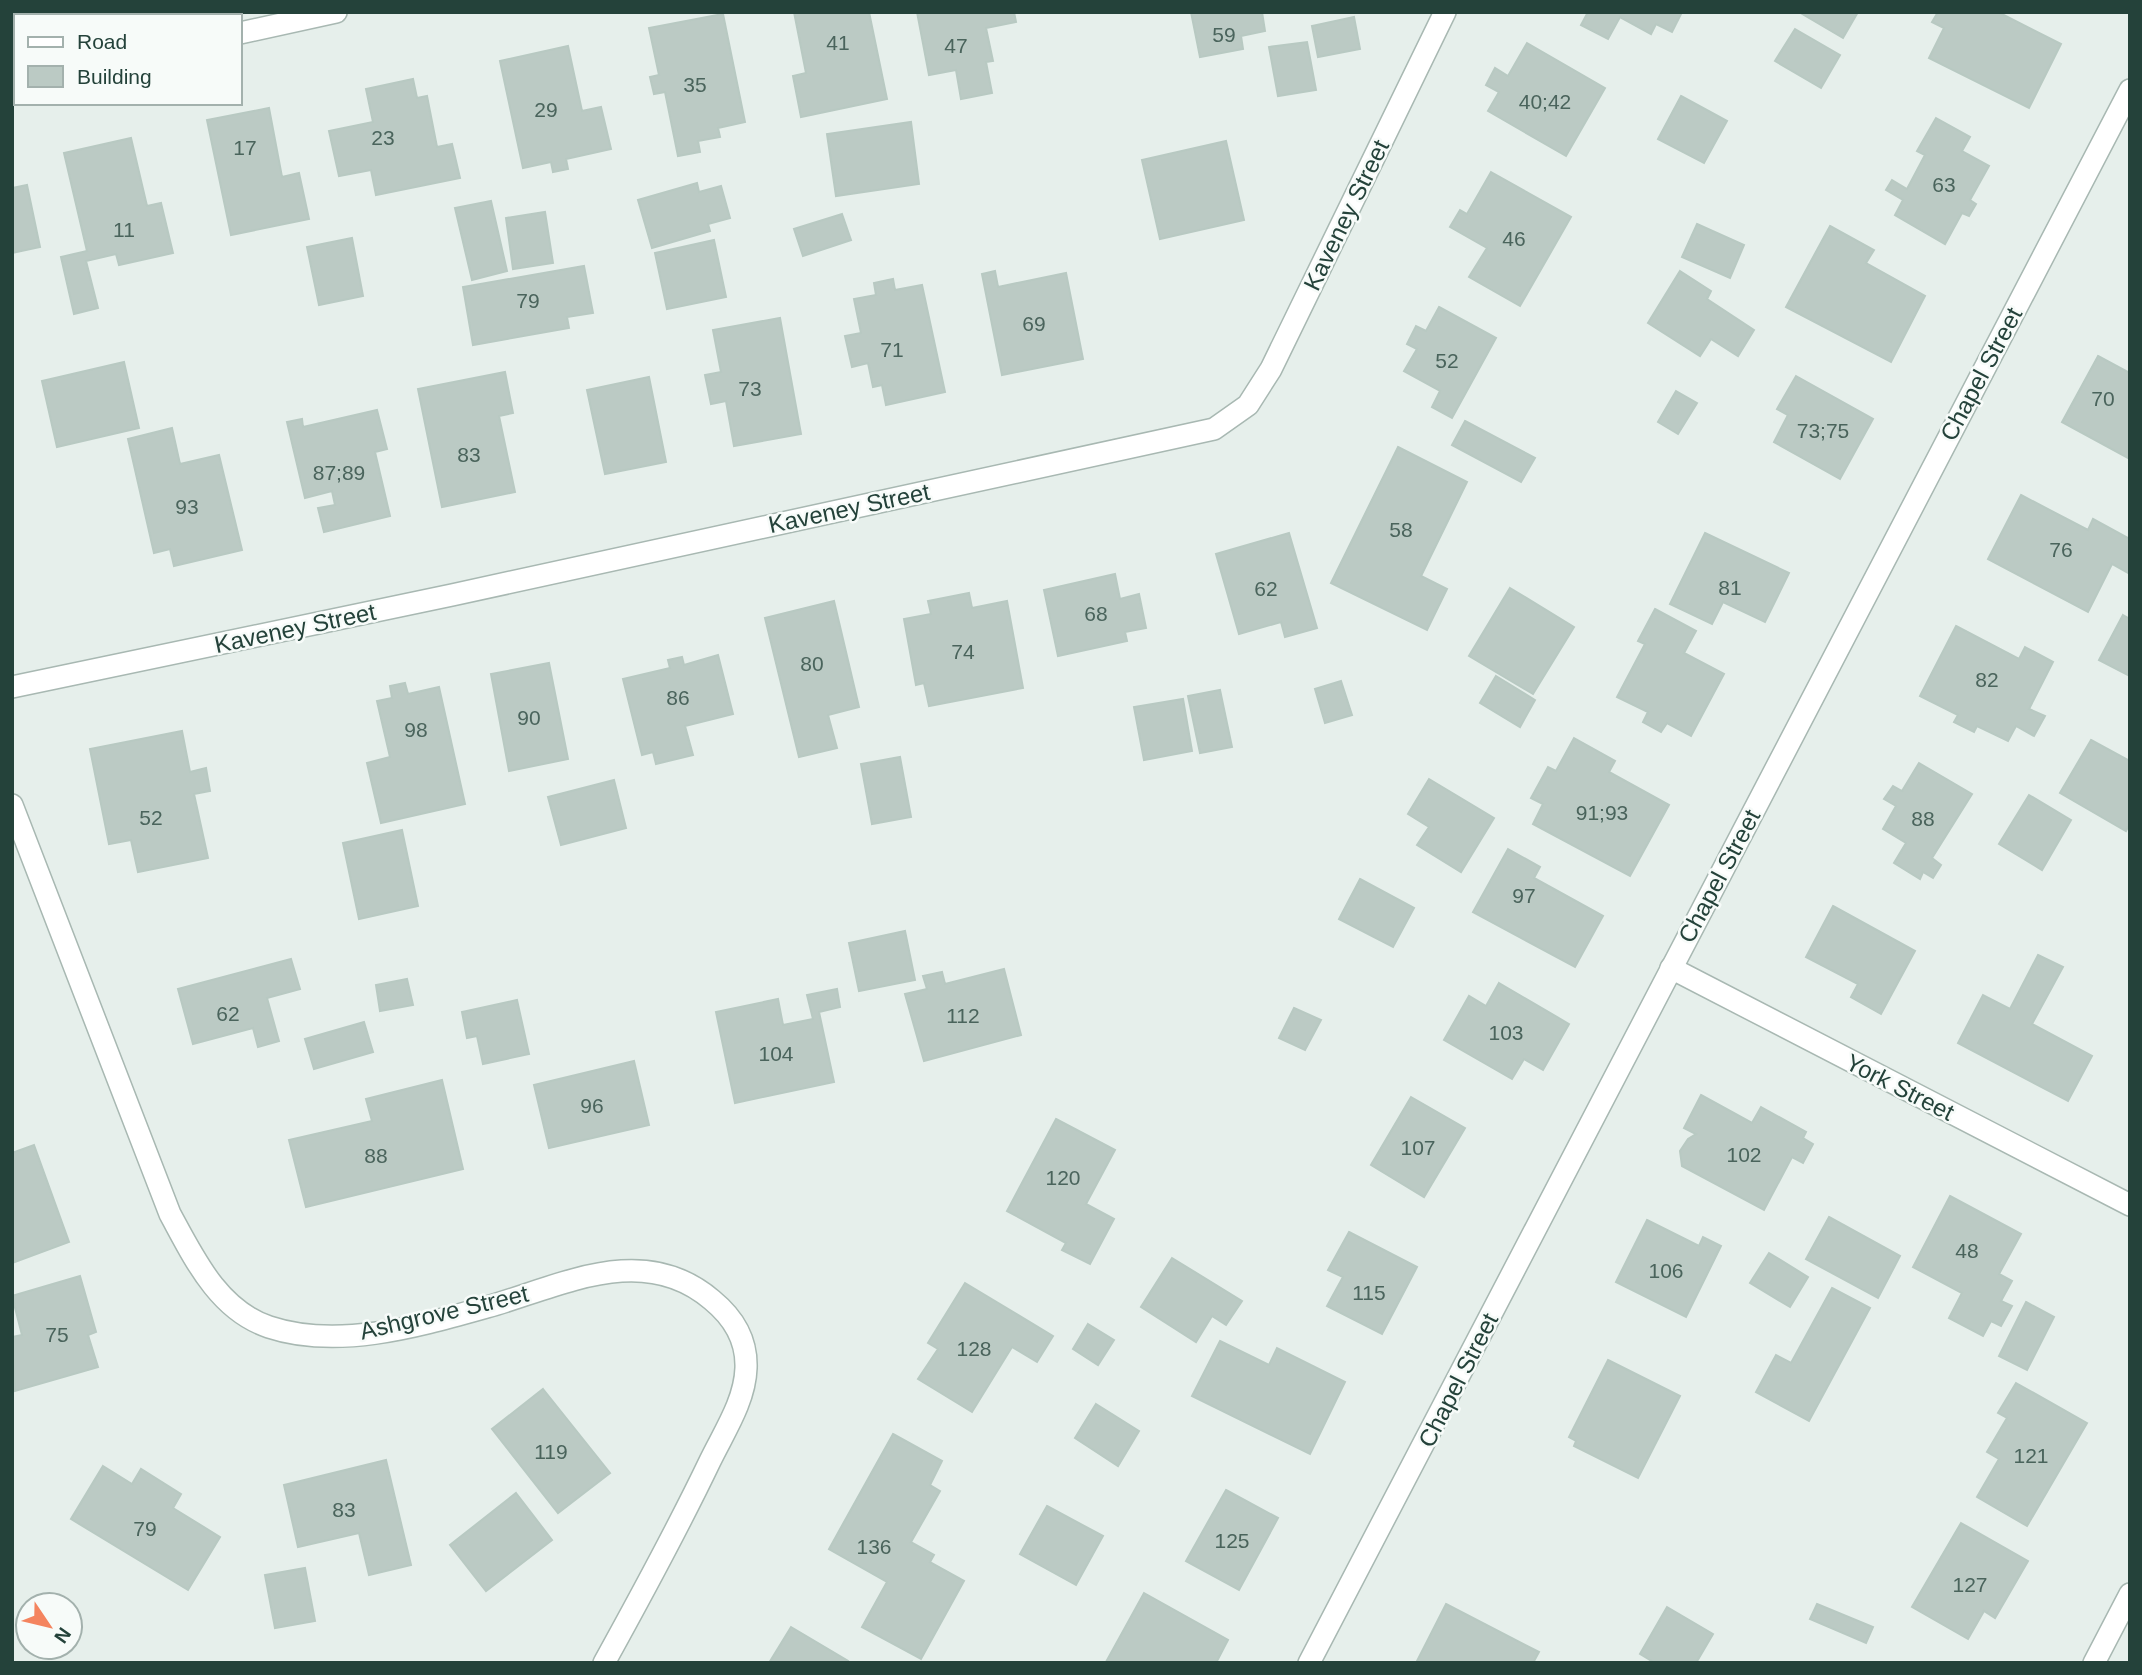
<svg xmlns="http://www.w3.org/2000/svg" width="2142" height="1675" font-family="Helvetica,sans-serif">
<style>
.building{fill:#bbcac4;stroke:#b8c9c2;stroke-width:2}
.lines{fill:none;stroke-linecap:round;stroke-linejoin:round}
.minor-casing{stroke:#a8b8b2;stroke-width:24}
.minor{stroke:#fff;stroke-width:21}
.labels{text-anchor:middle;dominant-baseline:central;stroke-width:5;stroke-linejoin:round;paint-order:stroke}
.number-label{font-size:21px;fill:#4a645c}
.street-label{font-size:24px;fill:#24423a;stroke:#f7fbf9}
</style>
<rect width="100%" height="100%" fill="#e6efeb"/>
<g class="building">
<path d="M794 12H869L887 99 801 117 793 76 806 73Z"/>
<path d="M917 12H1014L1016 22 986 28 993 61 986 62 992 93 961 99 956 70 929 75Z"/>
<path d="M1191 12H1262L1265 31 1241 36 1243 49 1200 57Z"/>
<path d="M1588 12H1682L1672 32 1656 24 1651 34 1620 17 1608 39 1581 25Z"/>
<path d="M1799 12H1858L1843 38Z"/>
<path d="M1938 12H1998L2061 44 2029 108 1929 58 1944 28 1932 22Z"/>
<path d="M723 14 745 122 718 128 720 137 698 141 700 152 678 156 665 92 654 94 650 77 659 75 649 28Z"/>
<path d="M1354 17 1360 49 1318 57 1312 26Z"/>
<path d="M1795 29 1840 55 1821 88 1775 61Z"/>
<path d="M1307 42 1316 90 1278 96 1269 47Z"/>
<path d="M1527 43 1605 88 1566 156 1488 111 1499 92 1486 85 1495 68 1508 76Z"/>
<path d="M568 46 582 111 601 107 611 149 566 159 568 169 553 172 551 162 523 168 500 61Z"/>
<path d="M413 79 417 98 427 96 437 147 452 144 460 178 376 195 371 170 339 176 329 131 373 122 366 89Z"/>
<path d="M1681 96 1727 121 1704 163 1658 139Z"/>
<path d="M269 108 282 177 299 173 309 219 231 235 207 120Z"/>
<path d="M1936 118 1970 137 1962 151 1989 166 1970 200 1976 204 1969 216 1962 213 1945 244 1895 215 1903 200 1886 190 1892 180 1907 189 1925 155 1917 151Z"/>
<path d="M911 122 919 184 836 196 827 134Z"/>
<path d="M131 138 147 206 161 203 173 253 119 265 116 254 86 261 98 308 74 314 61 257 87 251 64 153Z"/>
<path d="M1226 141 1244 220 1160 239 1142 160Z"/>
<path d="M1491 172 1571 217 1520 306 1469 277 1487 248 1450 227 1460 210 1467 214Z"/>
<path d="M697 183 699 192 721 186 730 218 708 224 710 231 652 248 638 200Z"/>
<path d="M27 185 40 247 12 253V188Z"/>
<path d="M491 201 507 271 472 280 455 208Z"/>
<path d="M545 212 553 263 513 269 506 218Z"/>
<path d="M842 214 851 240 803 256 794 229Z"/>
<path d="M1697 224 1744 245 1730 278 1682 257Z"/>
<path d="M1830 226 1874 250 1866 263 1925 296 1891 362 1786 307Z"/>
<path d="M352 238 363 296 319 305 307 247Z"/>
<path d="M714 240 726 297 667 309 655 253Z"/>
<path d="M584 266 593 313 567 317 569 328 473 345 463 287Z"/>
<path d="M995 271 998 287 1066 273 1083 359 1002 375 982 274Z"/>
<path d="M1680 271 1711 291 1707 299 1754 330 1738 356 1711 339 1700 356 1648 323Z"/>
<path d="M893 279 895 290 922 285 945 392 886 405 882 385 873 387 868 363 852 367 845 336 861 333 854 299 876 295 874 283Z"/>
<path d="M1439 307 1496 338 1452 418 1432 407 1440 391 1404 371 1417 349 1407 344 1416 326 1426 331Z"/>
<path d="M780 318 801 434 734 446 726 401 711 404 705 375 721 372 713 330Z"/>
<path d="M2098 356 2130 373V459L2062 422Z"/>
<path d="M124 362 139 428 57 447 42 381Z"/>
<path d="M505 372 513 413 499 416 515 492 442 507 418 389Z"/>
<path d="M1796 376 1873 419 1840 479 1774 442 1788 415 1777 409Z"/>
<path d="M649 377 666 462 605 474 587 390Z"/>
<path d="M1676 391 1697 403 1678 434 1658 422Z"/>
<path d="M377 410 387 449 375 452 390 516 324 532 318 508 335 505 332 491 305 498 287 422 302 419 303 427Z"/>
<path d="M1465 421 1535 458 1521 482 1452 445Z"/>
<path d="M172 428 180 464 219 455 242 550 174 566 170 549 154 553 128 439Z"/>
<path d="M1398 447 1467 482 1421 576 1447 589 1427 630 1331 583Z"/>
<path d="M2021 495 2088 530 2093 519 2130 539V574L2112 564 2088 612 1988 559Z"/>
<path d="M1289 533 1317 628 1285 637 1281 622 1239 634 1216 554Z"/>
<path d="M1705 533 1789 573 1765 622 1723 602 1712 624 1670 604Z"/>
<path d="M1115 574 1120 599 1139 594 1146 628 1125 632 1127 641 1058 656 1044 590Z"/>
<path d="M1510 588 1574 627 1533 694 1469 656Z"/>
<path d="M969 593 972 608 1007 601 1023 688 929 706 924 683 916 685 904 619 931 614 928 601Z"/>
<path d="M834 601 859 707 828 715 837 748 799 757 765 618Z"/>
<path d="M1655 609 1696 631 1684 653 1724 674 1691 736 1667 723 1661 732 1643 722 1648 712 1617 697 1645 644 1638 641Z"/>
<path d="M2123 615 2130 619V676L2099 660Z"/>
<path d="M1956 626 2019 659 2025 647 2053 662 2029 709 2045 716 2034 736 2016 726 2008 741 1977 726 1974 732 1954 722 1958 715 1920 696Z"/>
<path d="M718 655 733 714 685 726 693 755 656 764 653 752 642 755 623 679 670 668 668 660 682 657 684 665Z"/>
<path d="M549 663 568 759 509 771 491 674Z"/>
<path d="M1496 676 1535 700 1520 727 1480 703Z"/>
<path d="M1341 681 1352 715 1325 723 1315 689Z"/>
<path d="M405 683 408 694 439 687 465 804 381 823 367 763 390 757 377 701 392 698 390 686Z"/>
<path d="M1220 690 1232 747 1200 753 1188 696Z"/>
<path d="M1183 699 1192 751 1144 760 1134 707Z"/>
<path d="M182 731 190 772 206 768 210 791 194 794 208 858 138 872 131 840 109 844 90 749Z"/>
<path d="M1574 738 1615 761 1609 772 1669 805 1630 876 1533 824 1543 804 1531 798 1548 767 1556 771Z"/>
<path d="M2091 740 2130 761V823L2126 831 2060 793Z"/>
<path d="M900 757 911 817 872 824 861 764Z"/>
<path d="M1919 763 1972 794 1932 858 1941 865 1933 878 1923 872 1920 879 1894 863 1906 843 1883 829 1896 806 1884 799 1893 786 1902 791Z"/>
<path d="M1429 779 1494 818 1461 872 1417 845 1429 827 1408 814Z"/>
<path d="M614 780 626 828 561 845 548 797Z"/>
<path d="M2029 795 2071 820 2042 870 1999 844Z"/>
<path d="M402 830 418 906 359 919 343 843Z"/>
<path d="M1508 849 1540 867 1534 878 1603 916 1575 967 1473 912Z"/>
<path d="M1360 879 1414 908 1393 947 1339 919Z"/>
<path d="M1833 906 1915 951 1881 1014 1851 997 1858 984 1806 957Z"/>
<path d="M905 931 915 980 859 991 849 943Z"/>
<path d="M2038 955 2063 967 2032 1024 2092 1056 2068 1101 1958 1043 1983 995 2010 1009Z"/>
<path d="M291 959 300 989 267 998 279 1041 258 1047 253 1028 193 1044 178 989Z"/>
<path d="M1004 969 1021 1035 924 1061 905 994 927 989 923 976 942 972 945 984Z"/>
<path d="M407 979 413 1005 380 1011 376 985Z"/>
<path d="M1499 983 1569 1024 1543 1070 1524 1059 1512 1079 1444 1040 1469 996 1486 1006Z"/>
<path d="M837 989 840 1007 819 1012 834 1082 735 1103 716 1012 778 999 783 1025 813 1019 807 995Z"/>
<path d="M517 1000 529 1054 483 1064 477 1036 467 1038 462 1012Z"/>
<path d="M1294 1008 1321 1020 1305 1050 1279 1038Z"/>
<path d="M364 1022 373 1052 314 1069 305 1039Z"/>
<path d="M634 1061 649 1125 549 1148 534 1085Z"/>
<path d="M442 1080 463 1169 306 1207 289 1140 372 1121 366 1099Z"/>
<path d="M1701 1095 1752 1123 1761 1107 1806 1132 1803 1138 1813 1144 1803 1163 1792 1157 1764 1210 1682 1166 1680 1151 1688 1139 1696 1134 1684 1128Z"/>
<path d="M1411 1097 1465 1128 1424 1197 1371 1165Z"/>
<path d="M1056 1119 1115 1150 1086 1204 1114 1219 1090 1264 1062 1250 1066 1243 1007 1211Z"/>
<path d="M34 1145 69 1242 12 1263V1153Z"/>
<path d="M1950 1196 2021 1234 1999 1274 2012 1281 2001 1301 2012 1306 2001 1326 1991 1321 1983 1336 1949 1318 1962 1293 1913 1267Z"/>
<path d="M1829 1217 1900 1256 1878 1298 1806 1259Z"/>
<path d="M1647 1220 1699 1246 1703 1237 1721 1246 1686 1317 1616 1282Z"/>
<path d="M1349 1232 1417 1267 1382 1334 1327 1306 1343 1277 1328 1270Z"/>
<path d="M1769 1253 1808 1277 1790 1307 1750 1283Z"/>
<path d="M1172 1258 1242 1301 1226 1325 1212 1316 1196 1342 1141 1307Z"/>
<path d="M80 1276 96 1332 88 1335 98 1367 15 1391 12 1337 22 1335 12 1296Z"/>
<path d="M965 1283 1053 1336 1037 1362 1012 1347 972 1412 918 1379 938 1349 928 1343Z"/>
<path d="M1832 1288 1870 1308 1809 1421 1756 1392 1776 1355 1791 1363Z"/>
<path d="M2026 1302 2054 1317 2027 1370 1999 1356Z"/>
<path d="M1088 1324 1114 1340 1098 1365 1073 1349Z"/>
<path d="M1220 1341 1269 1365 1277 1348 1345 1382 1310 1454 1192 1396Z"/>
<path d="M1608 1360 1680 1396 1638 1478 1574 1446 1576 1441 1569 1437Z"/>
<path d="M2016 1383 2087 1423 2027 1526 1977 1497 1999 1459 1987 1452 2007 1418 1998 1413Z"/>
<path d="M543 1389 610 1473 558 1513 492 1429Z"/>
<path d="M1096 1404 1139 1431 1118 1466 1075 1438Z"/>
<path d="M893 1434 942 1461 930 1485 940 1491 911 1542 934 1555 930 1562 964 1581 921 1659 862 1627 887 1582 829 1549Z"/>
<path d="M386 1460 411 1565 369 1575 359 1533 298 1547 284 1485Z"/>
<path d="M103 1466 132 1484 141 1469 181 1494 173 1508 220 1537 188 1590 71 1519Z"/>
<path d="M1226 1490 1278 1518 1239 1590 1186 1561Z"/>
<path d="M516 1493 552 1540 486 1591 450 1545Z"/>
<path d="M1047 1506 1103 1536 1076 1585 1020 1554Z"/>
<path d="M1961 1523 2028 1561 1995 1618 1984 1611 1968 1639 1912 1607Z"/>
<path d="M305 1568 315 1621 275 1628 265 1575Z"/>
<path d="M1144 1593 1228 1640 1216 1663 1106 1662Z"/>
<path d="M1446 1604 1539 1652 1533 1663H1416Z"/>
<path d="M1817 1604 1873 1627 1866 1643 1810 1619Z"/>
<path d="M1667 1607 1713 1634 1696 1663H1655L1640 1654Z"/>
<path d="M791 1627 848 1661 847 1663H769Z"/>
</g>
<g class="lines">
<g class="minor-casing">
<g id="minor">
<path d="M240 33 336 12"/>
<path d="M12 84 16 83"/>
<path d="M12 687 452 595 1214 429 1248 405 1271 369 1445 12"/>
<path d="M12 805 170 1214C194 1258 218 1310 269 1327 338 1350 419 1326 487 1307 561 1286 643 1241 712 1300 734 1318 747 1340 746 1368 745 1401 724 1432 710 1461 677 1530 641 1596 604 1663"/>
<path d="M1671 968 2130 1205"/>
<path d="M1309 1663 2130 90"/>
<path d="M2094 1663 2130 1594"/>
</g>
</g>
<use href="#minor" class="minor"/>
</g>
<g class="labels">
<g class="number-label">
<text x="1224" y="34">59</text>
<text x="838" y="42">41</text>
<text x="956" y="45">47</text>
<text x="695" y="84">35</text>
<text x="1545" y="101">40;42</text>
<text x="546" y="109">29</text>
<text x="383" y="137">23</text>
<text x="245" y="147">17</text>
<text x="1944" y="184">63</text>
<text x="124" y="229">11</text>
<text x="1514" y="238">46</text>
<text x="528" y="300">79</text>
<text x="1034" y="323">69</text>
<text x="892" y="349">71</text>
<text x="1447" y="360">52</text>
<text x="750" y="388">73</text>
<text x="2103" y="398">70</text>
<text x="1823" y="430">73;75</text>
<text x="469" y="454">83</text>
<text x="339" y="472">87;89</text>
<text x="187" y="506">93</text>
<text x="1401" y="529">58</text>
<text x="2061" y="549">76</text>
<text x="1730" y="587">81</text>
<text x="1266" y="588">62</text>
<text x="1096" y="613">68</text>
<text x="963" y="651">74</text>
<text x="812" y="663">80</text>
<text x="1987" y="679">82</text>
<text x="678" y="697">86</text>
<text x="529" y="717">90</text>
<text x="416" y="729">98</text>
<text x="1602" y="812">91;93</text>
<text x="151" y="817">52</text>
<text x="1923" y="818">88</text>
<text x="1524" y="895">97</text>
<text x="228" y="1013">62</text>
<text x="963" y="1015">112</text>
<text x="1506" y="1032">103</text>
<text x="776" y="1053">104</text>
<text x="592" y="1105">96</text>
<text x="1418" y="1147">107</text>
<text x="1744" y="1154">102</text>
<text x="376" y="1155">88</text>
<text x="1063" y="1177">120</text>
<text x="1967" y="1250">48</text>
<text x="1666" y="1270">106</text>
<text x="1369" y="1292">115</text>
<text x="57" y="1334">75</text>
<text x="974" y="1348">128</text>
<text x="551" y="1451">119</text>
<text x="2031" y="1455">121</text>
<text x="344" y="1509">83</text>
<text x="145" y="1528">79</text>
<text x="1232" y="1540">125</text>
<text x="874" y="1546">136</text>
<text x="1970" y="1584">127</text>
</g>
<g class="street-label">
<text transform="translate(1346 215) rotate(-64)">Kaveney Street</text>
<text transform="translate(1981 374) rotate(-62)">Chapel Street</text>
<text transform="translate(849 508) rotate(-12)">Kaveney Street</text>
<text transform="translate(295 628) rotate(-12)">Kaveney Street</text>
<text transform="translate(1719 876) rotate(-62)">Chapel Street</text>
<text transform="translate(1900 1087) rotate(27)">York Street</text>
<text transform="translate(444 1312) rotate(-13)">Ashgrove Street</text>
<text transform="translate(1458 1380) rotate(-63)">Chapel Street</text>
</g>
</g>
<rect width="2142" height="1675" fill="none" stroke="#24423a" stroke-width="28"/>
<rect x="14" y="14" width="228" height="91" fill="#f7fbf9" stroke="#a3b1ad" stroke-width="2"/>
<rect x="28" y="37" width="35" height="10" fill="#ffffff" stroke="#a3b1ad" stroke-width="2"/>
<text x="77" y="49" font-size="21" fill="#24423a">Road</text>
<rect x="28" y="66" width="35" height="21" fill="#bbcac4" stroke="#a3b1ad" stroke-width="2"/>
<text x="77" y="84" font-size="21" fill="#24423a">Building</text>
<g transform="translate(49 1626) rotate(125)"><circle r="33" fill="#f7fbf9" stroke="#a3b1ad" stroke-width="2"/>
<path d="M0-5L12 26L0 18L-12 26Z" fill="#f4845f"/>
<text y="-10" font-size="19" font-weight="bold" text-anchor="middle" fill="#24423a">N</text>
</g>
</svg>
